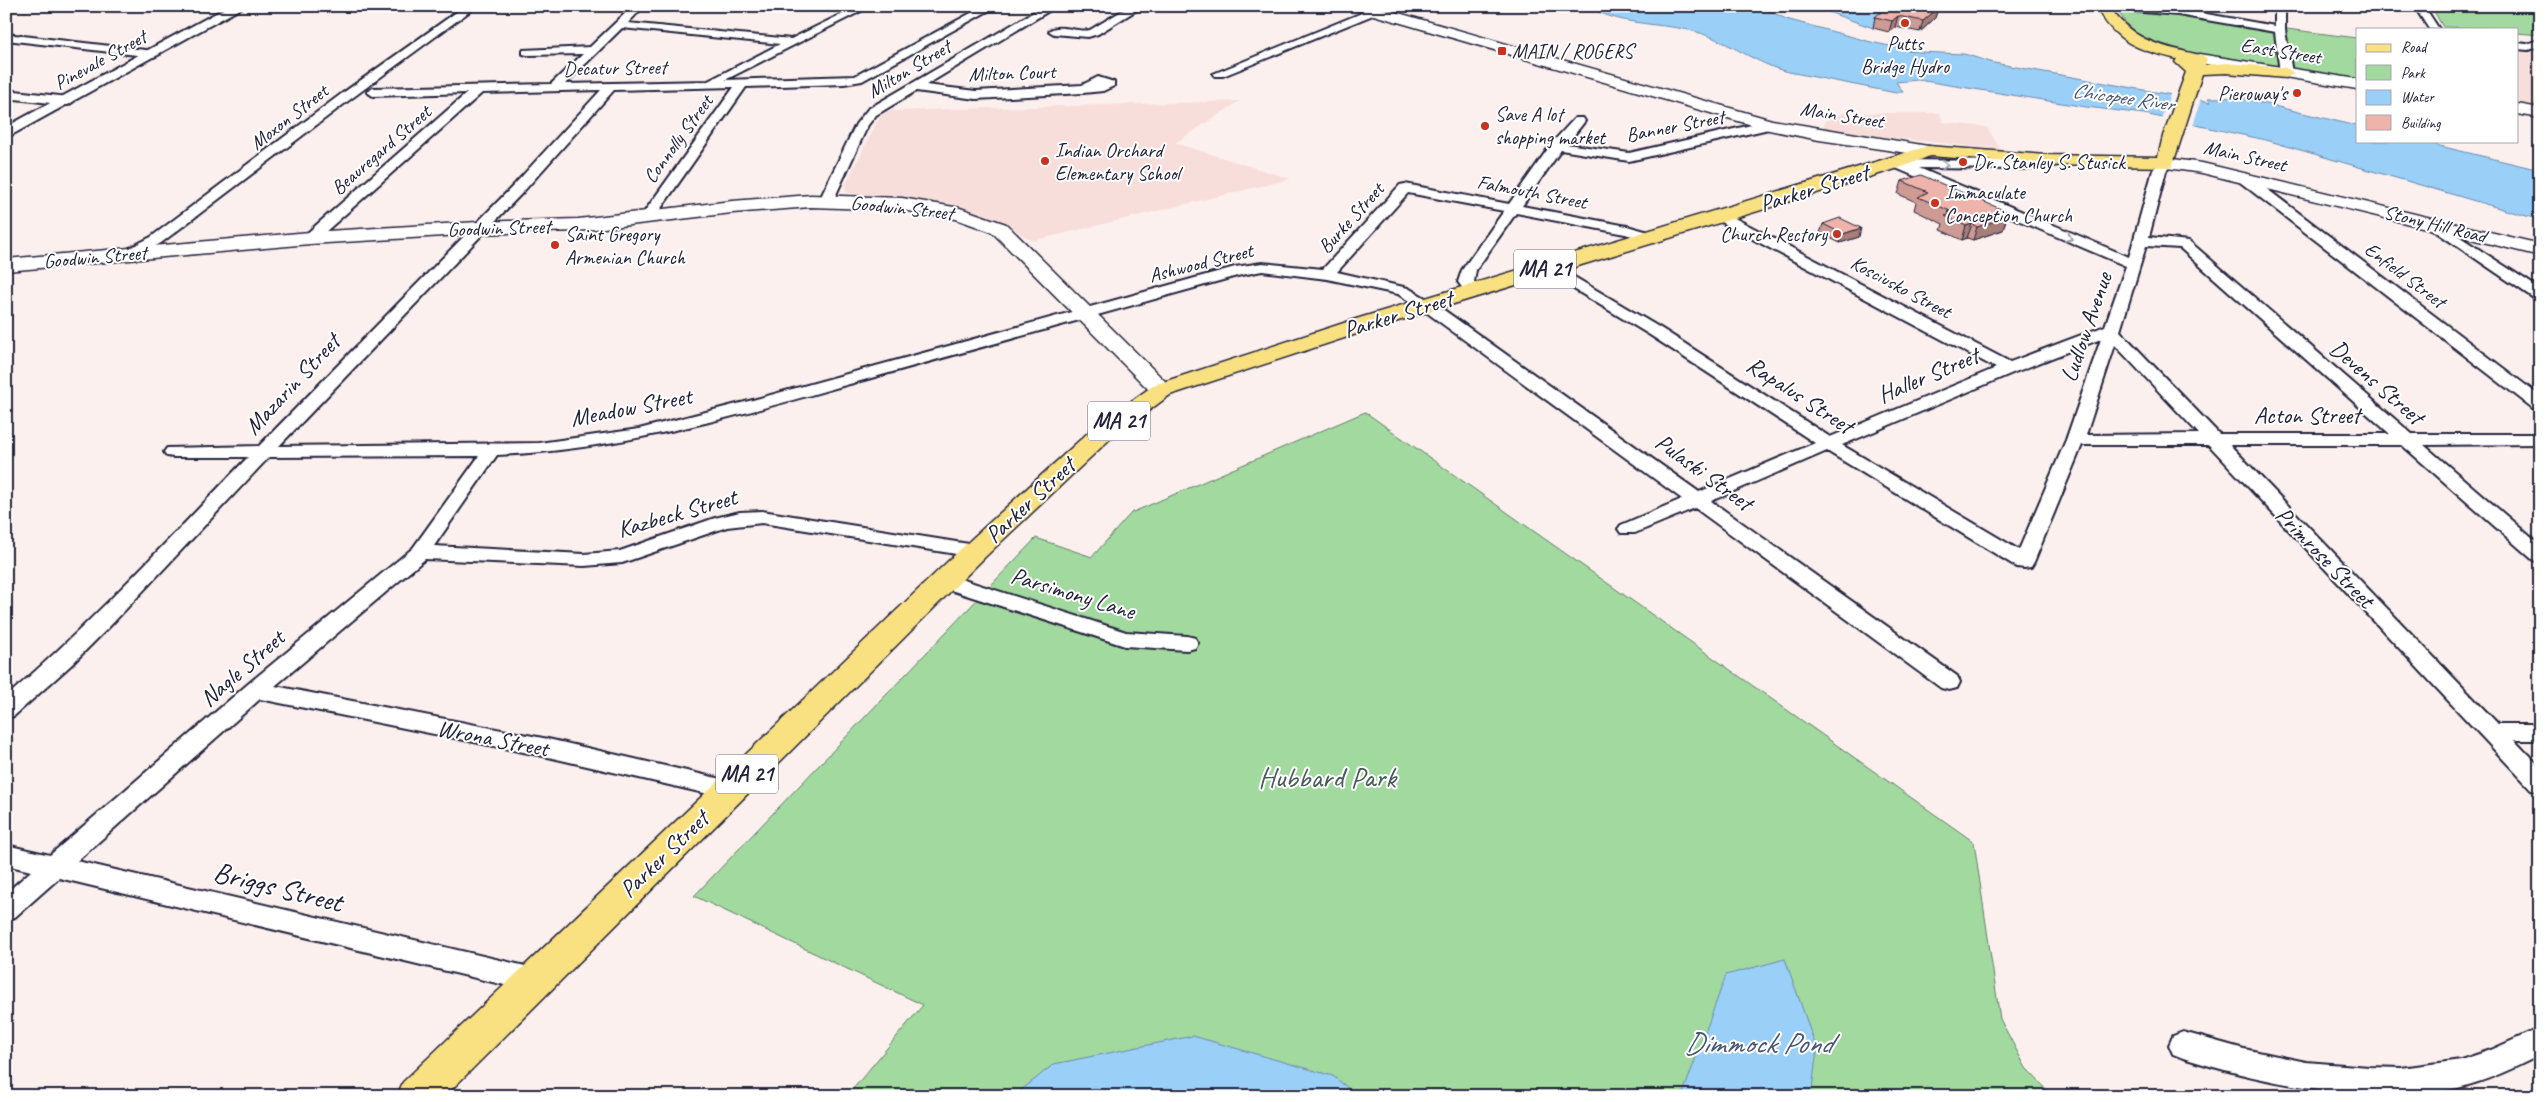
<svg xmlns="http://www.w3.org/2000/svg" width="2546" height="1102" font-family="Caveat,sans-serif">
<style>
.built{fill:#f8deda}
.green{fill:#a1d99e;stroke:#627e6c}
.water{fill:#9acff8;stroke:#6a8aac}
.pier{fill:#fcf0ee}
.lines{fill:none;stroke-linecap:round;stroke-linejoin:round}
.minor-casing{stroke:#22223b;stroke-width:4}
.tertiary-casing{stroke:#22223b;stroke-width:4}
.secondary-casing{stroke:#22223b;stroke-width:3}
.primary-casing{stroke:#22223b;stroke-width:3}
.minor{fill:#fff;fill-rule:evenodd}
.tertiary{fill:#fff;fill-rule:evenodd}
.secondary{fill:#fff;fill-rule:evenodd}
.primary{fill:#f9e181;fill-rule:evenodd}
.wall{fill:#cd9b93;stroke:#22223b}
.shaded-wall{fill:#a77e78;stroke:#22223b}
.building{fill:#eeb4ab;stroke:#22223b}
.oneway{stroke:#9c9ca7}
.poi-dot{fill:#c8321e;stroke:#fff;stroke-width:2}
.labels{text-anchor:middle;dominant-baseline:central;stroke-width:4;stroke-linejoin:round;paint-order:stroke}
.far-poi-label{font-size:20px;fill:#22223b;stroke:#fff;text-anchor:start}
.far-street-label{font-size:20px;fill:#22223b;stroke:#fff}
.far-water-label{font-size:21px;font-style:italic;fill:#465674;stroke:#fff}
.shield{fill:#fff;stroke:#646476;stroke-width:1}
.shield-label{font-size:22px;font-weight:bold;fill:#22223b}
.street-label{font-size:24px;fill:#22223b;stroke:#fff}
.near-park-label{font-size:29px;fill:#485959;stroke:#fff}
.near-street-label{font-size:29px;fill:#22223b;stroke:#fff}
.near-water-label{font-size:30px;font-style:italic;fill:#465674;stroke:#fff}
</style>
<rect width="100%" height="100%" fill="#fcf0ee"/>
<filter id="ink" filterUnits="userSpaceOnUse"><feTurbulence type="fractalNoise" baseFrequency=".02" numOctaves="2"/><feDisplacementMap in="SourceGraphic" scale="10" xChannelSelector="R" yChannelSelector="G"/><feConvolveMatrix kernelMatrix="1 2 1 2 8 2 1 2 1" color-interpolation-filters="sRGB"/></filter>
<g filter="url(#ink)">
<g class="built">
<path d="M2517 50 2540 53V106L2517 103Z"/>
<path d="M1240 101 1175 143 1291 179 1033 241 997 219 959 206 913 198 858 196 845 191V185L879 118 886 111Z"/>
<path d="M1843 113H1940L1943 122 1987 127 2001 150 1824 130V121Z"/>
</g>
<g class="green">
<path d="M2431 6H2540V35L2517 33V29L2443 27Z"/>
<path d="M2115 7 2357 38V80L2171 50 2134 35Z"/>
<path d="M1365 412 1974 842 2000 1019 2026 1068 2053 1096H847L923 1005 694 896 1036 538 1092 557 1131 513Z"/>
</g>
<g class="water">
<path d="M1588 6H1760L1786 19 1871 42 1918 52 1964 54 1994 63 2211 102 2208 98 2247 97 2253 101 2357 126V141H2419L2540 170V220L2266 140 2144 114 2086 107 1918 80 1896 82 1903 92 1896 93 1784 71C1750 61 1723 37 1689 30 1657 23 1616 25 1588 6Z"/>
<path d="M1818 6H1882L1893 11 1873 28 1828 12Z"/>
<path d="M1785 959 1817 1050 1811 1096H1682L1726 975Z"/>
<path d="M1193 1036 1333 1076 1358 1096H1014L1054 1064Z"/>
</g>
<path class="pier" d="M2171 92 2201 98 2193 126 2161 119Z"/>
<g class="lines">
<g class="minor-casing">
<g id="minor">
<path d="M465 6H477L348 101 161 243 132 258H122L120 255 122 252 151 237 340 95Z"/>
<path d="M633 6H644L628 23 791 39 846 12 821 9 816 6H871L725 80 855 76 984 6H997L862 81 844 84 746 87 652 221 647 222 640 218 734 87 614 90 523 192 279 446 539 443 639 429 749 401 1235 267 1262 263 1323 269 1400 185 1405 184 1509 204 1552 143 1575 118H1583L1585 121 1567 144 1629 153 1769 121 1775 125 1773 128 1629 161 1561 150 1522 206 1627 226 1656 234 1658 237 1656 240 1651 241 1625 234 1516 213 1476 270 1474 282 1481 292 1473 297 1468 295 1458 282 1462 270 1504 211 1408 193 1337 272 1408 288 1434 303 1699 492 1815 443 1650 335 1544 271 1542 268 1544 265H1554L1662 329 1830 437 1996 368 1715 219 1713 216 1715 213H1725L2010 362 2105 326 2126 266 1891 166 1889 163 1891 160 2021 161 2066 158 2068 161 2066 164 2061 165 2021 169 1919 168 2129 257 2153 170 2161 160 2166 159 2173 163 2166 171 2149 237 2189 241 2412 434H2540V444L2424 445 2540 545V562L2533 560 2402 445H2230L2498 724H2540V740H2514L2540 767V792L2531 789 2209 445H2082L2034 562 2031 567 2024 568 2017 567 1827 451 1711 501 1957 676 1960 682 1957 688 1949 690 1941 688 1695 508 1635 533H1621L1618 529 1621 525 1682 499 1422 309 1398 294 1327 279 1262 271 1237 276C1113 311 988 345 864 380 743 414 623 450 497 455L434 546 584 554 620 551 715 518 740 512 762 511 975 545 982 547 985 551 982 555 975 557 762 523 727 527 622 563 584 566 425 559 275 686 548 739 730 781 739 783 742 790 739 797 730 799 548 757 260 699 77 861 534 968 544 971 548 980 544 989 534 992 59 878 15 917 6 920V893L31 871 6 865V845L50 855 248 684 413 548 479 456 269 457 111 625 71 665 14 716 6 718V697C92 623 169 539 248 457H173L167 456 164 452 167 448 259 446 513 186 601 90 482 93 315 241H305L303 238 305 235 467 93 373 96 367 92 373 88 551 84 583 54 527 55 523 54V50L590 47ZM622 28 780 44 708 81 565 84ZM2146 246 2180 248 2390 434H2219L2120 331ZM2101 339 2066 440 2019 550 1842 445 2015 372ZM2115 345 2199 434 2086 435Z"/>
<path d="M1044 6H1057L926 85 976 91 1082 85 1098 77 1114 82V86L1103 91 1083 93 976 99 916 91 876 115 868 125 833 201 826 205 821 204 819 201 856 124 868 109Z"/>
<path d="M1130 6H1143L1098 34 1088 37 1054 34 1049 31C1058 23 1078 33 1090 30Z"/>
<path d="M2103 6 2178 9 2275 26V6H2285V30L2292 73 2286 76 2280 73 2275 32 2178 15 2108 9Z"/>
<path d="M2414 6H2424L2439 29H2429Z"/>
<path d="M1374 8 1378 9V13L1223 76H1215L1213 74Z"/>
<path d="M6 34 154 51 160 54 154 57 6 40Z"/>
<path d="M2540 39V46L2528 50 2517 49V43L2527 44Z"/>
<path d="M6 90 68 97 74 101 68 105 6 98Z"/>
<path d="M2245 175 2250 176 2540 396V410L2534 409 2240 182 2238 179 2240 176Z"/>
<path d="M2434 220 2540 289V301L2535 299 2429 227 2427 224 2429 221Z"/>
<path d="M945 574 1126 632 1187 636 1195 638 1198 643 1195 648 1187 650 1125 646 938 586 935 581 938 576Z"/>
<path d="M2540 1028V1055C2511 1070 2480 1084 2448 1090 2360 1102 2266 1084 2183 1058L2173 1054 2169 1045 2173 1036 2183 1032 2244 1049 2306 1062 2369 1067 2401 1068 2461 1060 2491 1050Z"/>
</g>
</g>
<g class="tertiary-casing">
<path id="tertiary" d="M229 6H245L6 138V127Z"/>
</g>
<g class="secondary-casing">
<g id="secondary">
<path d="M1351 6H1374L1772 120 1934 147 1937 151 1934 155 1928 156 1819 140 1769 130 1353 9Z"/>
<path d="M2199 54 2357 79V89L2194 62 2191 59 2194 56Z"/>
<path d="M2517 104 2540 108V118L2517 114Z"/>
<path d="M2166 158 2202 163 2540 244V256L2202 173 2160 167 2157 163 2160 159Z"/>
<path d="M811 195 902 198 960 208 1006 224 1174 390 1170 395 1162 397 1154 395 992 232 956 219 902 210 811 207 732 213 578 231 478 234 310 244 6 271V259L310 232 478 222 578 219 732 201Z"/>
</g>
</g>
<g class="primary-casing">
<path id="primary" d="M2095 6H2109C2134 44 2164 46 2204 56L2207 59 2205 65 2227 63 2286 68 2294 73 2286 78 2227 73 2202 74 2172 167 2046 165 1930 156 1902 167 1372 329 1170 395 1110 439 985 557 445 1096H397L403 1082 965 545 1092 429 1154 385 1356 319 1928 146 2046 155 2158 157 2163 136 2186 72 2175 62 2177 59C2136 49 2118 44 2095 6Z"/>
</g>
<use href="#minor" class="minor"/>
<use href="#tertiary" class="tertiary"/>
<use href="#secondary" class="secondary"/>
<use href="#primary" class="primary"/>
</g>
<g class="wall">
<path d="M1938 8 1935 18 1920 32 1895 27 1889 32 1873 28 1875 17Z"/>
<path d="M1902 181 2008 212 2003 230 1973 240 1967 238 1962 240 1941 230 1943 224 1914 210 1916 202 1898 194Z"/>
<path d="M1823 224 1859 237 1840 243 1820 233Z"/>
</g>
<g class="shaded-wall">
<path d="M1938 8 1935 18 1920 32 1923 21Z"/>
<path d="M1898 16 1895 27 1889 32 1892 21Z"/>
<path d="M2008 212 2003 230 1973 240 1977 227Z"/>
<path d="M1972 224 1967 238 1962 240 1966 226Z"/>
<path d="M1861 228 1859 237 1840 243 1843 234Z"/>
</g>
<g class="building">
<path d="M1888 6H1931L1938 8 1923 21 1898 16 1892 21 1875 17Z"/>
<path d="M1921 175 2008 212 2003 214 2008 217 1977 227 1972 224 1966 226 1945 216 1951 214 1947 212 1950 211 1918 197 1928 192 1902 181Z"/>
<path d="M1840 218 1861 228 1843 234 1823 224Z"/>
</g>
<defs><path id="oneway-chevron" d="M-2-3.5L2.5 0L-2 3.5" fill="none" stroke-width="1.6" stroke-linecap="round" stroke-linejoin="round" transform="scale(1.25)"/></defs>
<g class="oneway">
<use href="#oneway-chevron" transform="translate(1945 165) rotate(1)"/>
<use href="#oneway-chevron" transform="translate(2069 238) rotate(24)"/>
</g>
</g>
<g class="poi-dot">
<circle cx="1905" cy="23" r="5"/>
<rect x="1497" y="46" width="10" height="10" rx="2.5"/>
<circle cx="2297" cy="93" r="5"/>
<circle cx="1485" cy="126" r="5"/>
<circle cx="1045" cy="161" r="5"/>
<circle cx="1963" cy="162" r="5"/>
<circle cx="1935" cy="203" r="5"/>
<circle cx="1837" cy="234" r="5"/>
<circle cx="555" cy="245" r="5"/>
</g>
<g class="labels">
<g class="far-poi-label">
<text x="1905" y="43" text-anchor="middle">Putts<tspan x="1905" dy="23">Bridge Hydro</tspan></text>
<text x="1512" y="51">MAIN / ROGERS</text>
<text x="2287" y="93" text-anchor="end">Pieroway's</text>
<text x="1495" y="114">Save A lot<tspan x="1495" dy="23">shopping market</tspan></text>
<text x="1055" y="150">Indian Orchard<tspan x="1055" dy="23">Elementary School</tspan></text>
<text x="1973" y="162">Dr. Stanley S. Stusick</text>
<text x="1945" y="192">Immaculate<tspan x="1945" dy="23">Conception Church</tspan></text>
<text x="565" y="234">Saint Gregory<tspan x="565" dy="23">Armenian Church</tspan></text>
<text x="1827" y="234" text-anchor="end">Church Rectory</text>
</g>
<g class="far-street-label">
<text transform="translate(2281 51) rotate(9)">East Street</text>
<text transform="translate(100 60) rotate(-29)">Pinevale Street</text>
<text transform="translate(615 68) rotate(-1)">Decatur Street</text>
<text transform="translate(909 69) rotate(-31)">Milton Street</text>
<text transform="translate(1012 73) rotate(-2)">Milton Court</text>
<text transform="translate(1842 115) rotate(9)">Main Street</text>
<text transform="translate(289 117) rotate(-38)">Moxon Street</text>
<text transform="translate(1675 126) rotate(-11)">Banner Street</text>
<text transform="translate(678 139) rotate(-54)">Connolly Street</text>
<text transform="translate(381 150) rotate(-41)">Beauregard Street</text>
<text transform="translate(2245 156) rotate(13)">Main Street</text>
<text transform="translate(1532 192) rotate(11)">Falmouth Street</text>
<text transform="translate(902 208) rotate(6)">Goodwin Street</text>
<text transform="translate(1351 218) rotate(-48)">Burke Street</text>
<text transform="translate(2435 224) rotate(14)">Stony Hill Road</text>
<text transform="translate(499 228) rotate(-2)">Goodwin Street</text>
<text transform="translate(95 257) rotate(-5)">Goodwin Street</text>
<text transform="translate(1201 263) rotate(-14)">Ashwood Street</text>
<text transform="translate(2405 275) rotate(37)">Enfield Street</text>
<text transform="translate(1901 287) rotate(28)">Kosciusko Street</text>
</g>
<g class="far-water-label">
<text transform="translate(2123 97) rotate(8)">Chicopee River</text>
</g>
<g class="shield">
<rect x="1514" y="249.5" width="62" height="39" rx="4"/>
<rect x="1088" y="401.5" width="62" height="39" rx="4"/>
<rect x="716" y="754.5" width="62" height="39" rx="4"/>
</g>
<g class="shield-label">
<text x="1545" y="269">MA 21</text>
<text x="1119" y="421">MA 21</text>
<text x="747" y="774">MA 21</text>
</g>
<g class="street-label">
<text transform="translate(1814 188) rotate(-17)">Parker Street</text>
<text transform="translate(1398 314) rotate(-17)">Parker Street</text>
<text transform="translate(2086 327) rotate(-71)">Ludlow Avenue</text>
<text transform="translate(1928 375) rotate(-23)">Haller Street</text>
<text transform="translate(2377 382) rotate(41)">Devens Street</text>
<text transform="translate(292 384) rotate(-47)">Mazarin Street</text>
<text transform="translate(1800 395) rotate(33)">Rapalus Street</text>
<text transform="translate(631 407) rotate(-11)">Meadow Street</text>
<text x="2307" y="415">Acton Street</text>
<text transform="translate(1704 472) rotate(36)">Pulaski Street</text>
<text transform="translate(1030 500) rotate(-43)">Parker Street</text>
<text transform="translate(677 513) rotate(-16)">Kazbeck Street</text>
<text transform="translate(2325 557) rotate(46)">Primrose Street</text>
<text transform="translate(1073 593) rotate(17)">Parsimony Lane</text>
<text transform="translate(242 668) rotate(-41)">Nagle Street</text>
<text transform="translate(493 738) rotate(11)">Wrona Street</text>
<text transform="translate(664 854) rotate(-44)">Parker Street</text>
</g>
<g class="near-park-label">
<text x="1327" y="777">Hubbard Park</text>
</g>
<g class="near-street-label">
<text transform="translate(278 887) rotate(14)">Briggs Street</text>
</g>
<g class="near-water-label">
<text x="1758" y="1043">Dimmock Pond</text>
</g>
</g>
<rect width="2546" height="1102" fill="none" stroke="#fff" stroke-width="25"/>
<rect x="12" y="12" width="2521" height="1077" fill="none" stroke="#22223b" stroke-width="2" filter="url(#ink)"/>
<rect x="2356" y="28" width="162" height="115" fill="#ffffff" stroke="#a7a7b1"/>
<rect x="2366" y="44" width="25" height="8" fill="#f9e181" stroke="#a7a7b1"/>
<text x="2401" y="52" font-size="15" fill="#22223b">Road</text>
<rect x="2366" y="65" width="25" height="15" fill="#a1d99e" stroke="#a7a7b1"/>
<text x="2401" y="78" font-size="15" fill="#22223b">Park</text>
<rect x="2366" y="90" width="25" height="15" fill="#9acff8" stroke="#a7a7b1"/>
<text x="2401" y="102" font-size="15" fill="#22223b">Water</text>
<rect x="2366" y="115" width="25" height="15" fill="#eeb4ab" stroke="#a7a7b1"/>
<text x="2401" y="128" font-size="15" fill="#22223b">Building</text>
</svg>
